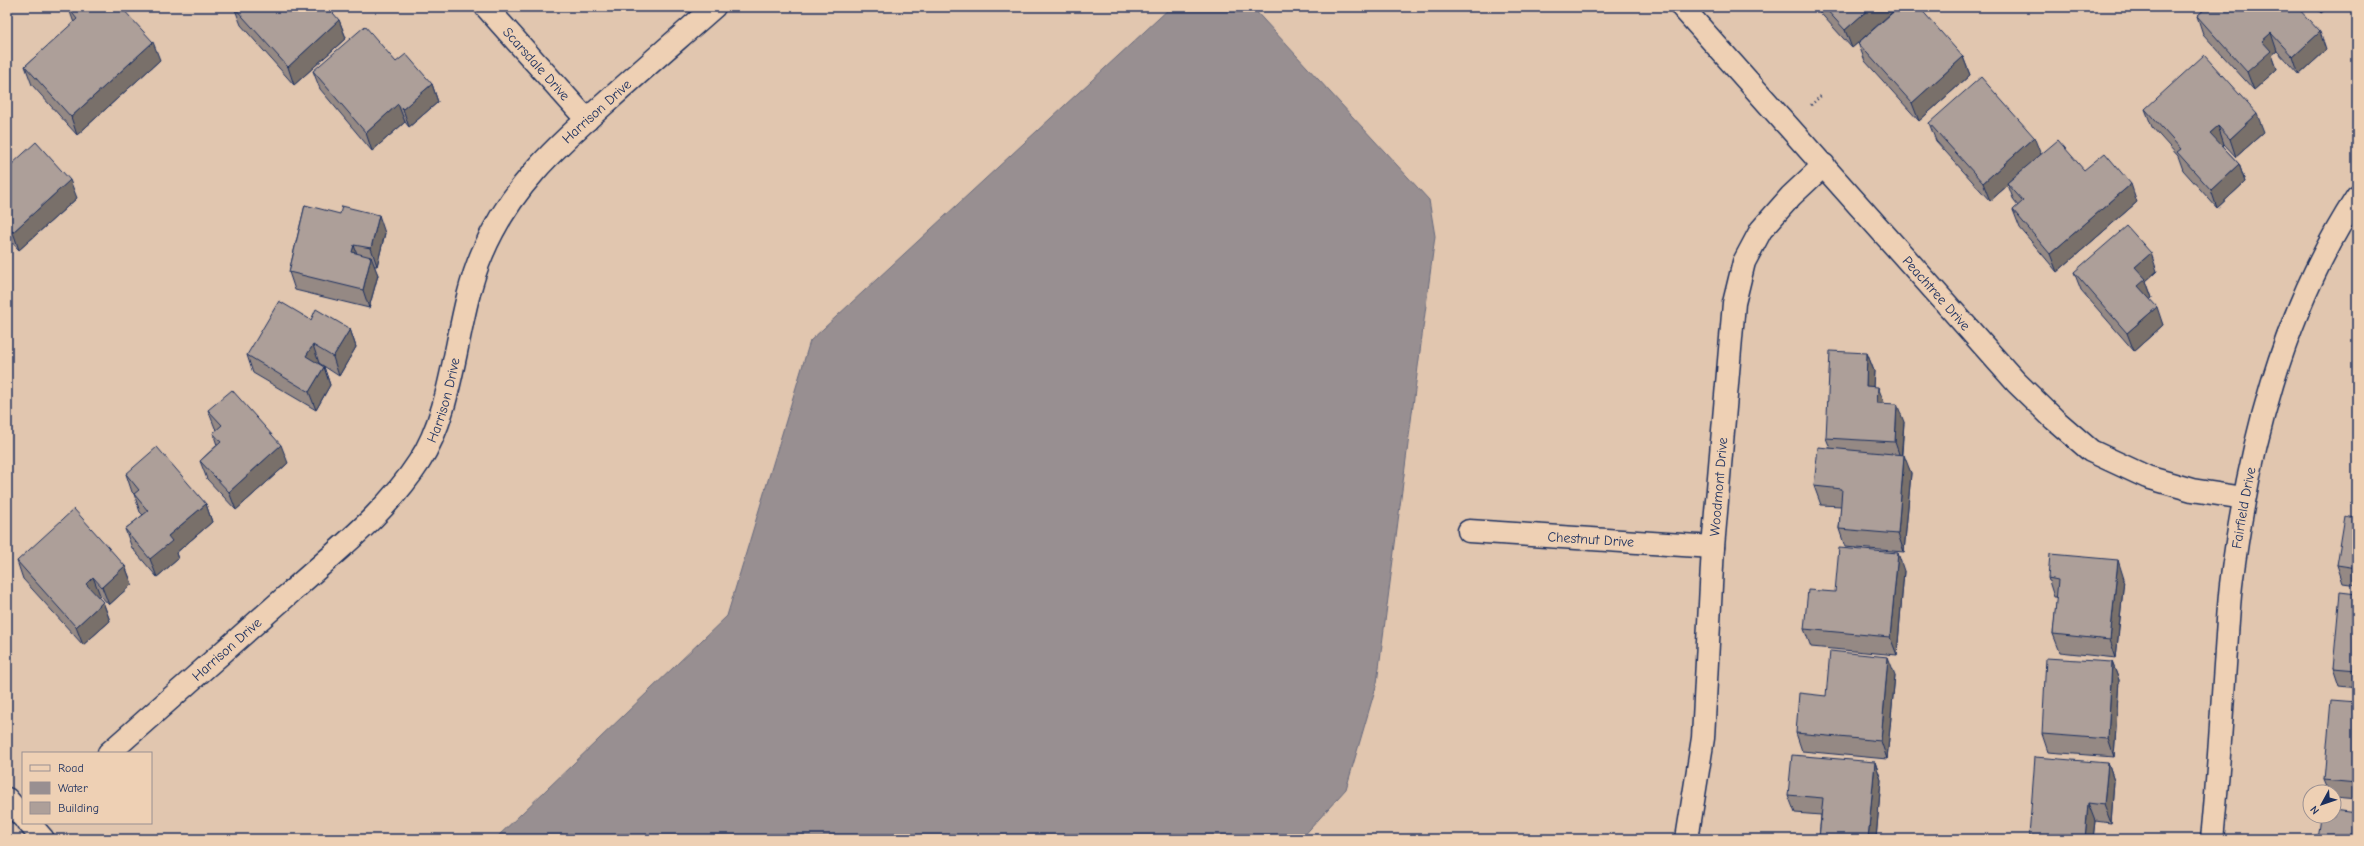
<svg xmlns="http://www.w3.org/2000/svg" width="2364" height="846" font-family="'Comic Neue',sans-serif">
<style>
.water{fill:#988f91;stroke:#66697d}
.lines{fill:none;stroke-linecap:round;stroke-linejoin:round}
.minor-casing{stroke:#1b2f5e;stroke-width:25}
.secondary-casing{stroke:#1b2f5e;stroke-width:25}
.path{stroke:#1b2f5e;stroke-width:2.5;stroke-dasharray:1 3;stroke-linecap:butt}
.minor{stroke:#eed0b4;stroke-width:22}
.secondary{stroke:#eed0b4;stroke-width:22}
.wall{fill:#958984;stroke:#1b2f5e}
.shaded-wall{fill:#796f6b;stroke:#1b2f5e}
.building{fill:#ad9f99;stroke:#1b2f5e}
.labels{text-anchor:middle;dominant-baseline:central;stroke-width:3;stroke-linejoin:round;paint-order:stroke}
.street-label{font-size:14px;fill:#1b2f5e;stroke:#eed0b4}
</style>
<rect width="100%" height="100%" fill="#e1c6af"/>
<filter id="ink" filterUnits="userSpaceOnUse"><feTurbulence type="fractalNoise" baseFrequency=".025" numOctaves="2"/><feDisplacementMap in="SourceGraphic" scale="8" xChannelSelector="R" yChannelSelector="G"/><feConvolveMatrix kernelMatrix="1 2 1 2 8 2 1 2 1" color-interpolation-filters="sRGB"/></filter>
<g filter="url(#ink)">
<path class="water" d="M1171 7H1252L1429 200 1435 236 1377 683 1346 789 1301 839H495L727 616 810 341Z"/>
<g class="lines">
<g class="minor-casing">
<g id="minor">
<path id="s1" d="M486 7 587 120"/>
<path id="s2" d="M1682 7 2016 382 2054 419 2091 451 2147 477 2192 490 2244 498"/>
<path id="s3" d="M1469 531 1713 547"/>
<path id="s4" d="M109 753C170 699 230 646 291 592 336 551 386 513 419 462 456 407 455 316 482 254 511 186 556 147 610 99 644 68 679 38 714 7"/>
<path id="s5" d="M1687 839 1703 738 1713 547 1734 303 1744 262 1761 230 1791 196 1824 165"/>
<path id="s6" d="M2212 839C2218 781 2221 723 2225 665 2227 639 2228 612 2231 585 2248 450 2282 312 2357 197"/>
</g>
</g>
<g class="secondary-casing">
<g id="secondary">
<path d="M7 799 23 817"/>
<path d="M29 823 43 839"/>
</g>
</g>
<path class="path" d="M1811 105 1822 95"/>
<use href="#minor" class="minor"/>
<use href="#secondary" class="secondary"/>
</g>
<g class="wall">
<path d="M234 7 339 20 346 38 294 85 241 25Z"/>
<path d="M1815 7H1898L1852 48Z"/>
<path d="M2207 7 2326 50 2299 75 2277 51 2272 55 2277 69 2254 90 2203 34 2197 16Z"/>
<path d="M2316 7H2328L2321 13Z"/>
<path d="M69 9 160 60 77 135 32 85 25 66 74 23Z"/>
<path d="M1858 43 1963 57 1970 75 1919 121 1865 61Z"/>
<path d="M396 62 432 84 438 102 409 127 405 122 372 151 320 89 313 71Z"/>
<path d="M2145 109 2264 132 2236 157 2224 144 2222 146 2239 164 2245 182 2217 208 2183 170 2178 156 2152 127Z"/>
<path d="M1929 123 2041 154 2084 170 2137 202 2057 272 2020 228 2013 210 2018 206 2014 201 2008 185 1990 201 1936 141Z"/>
<path d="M7 161 11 165 77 198 19 250 7 237Z"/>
<path d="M305 205 385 233 377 266H374L378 275 369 308 295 290 289 272Z"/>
<path d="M2157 271 2146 281 2152 298 2150 300 2163 325 2134 351 2081 290 2074 272Z"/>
<path d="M311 320 350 329 356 347 339 376 319 363V364L324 367 330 385 316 410 253 373 247 355Z"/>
<path d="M1867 353 1874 371 1873 386 1884 403 1904 422 1902 454 1911 473 1904 552 1845 547 1839 529 1841 506 1821 505 1814 486 1830 448 1826 438Z"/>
<path d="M208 410 288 463 236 510 207 479 200 461 217 445 213 433 217 430 215 428Z"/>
<path d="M126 474 206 504 212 522 176 553 178 559 157 577 132 548 125 529 143 515 140 512 134 494 132 492Z"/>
<path d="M2357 506V585L2343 583 2337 565 2355 518Z"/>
<path d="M17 561 125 566 132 584 109 605 100 595 98 597 103 602 110 621 83 645 23 579Z"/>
<path d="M1904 571 1897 655 1811 647 1804 629 1835 592Z"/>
<path d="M2048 578 2124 579 2116 658 2060 652 2053 634 2057 597H2054Z"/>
<path d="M2357 594V688L2339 686 2333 668Z"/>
<path d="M2112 662 2119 680 2114 757 2048 752 2042 734Z"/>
<path d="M1895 675 1887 759 1802 751 1796 733Z"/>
<path d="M2357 702V800L2334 798V792H2329L2324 780Z"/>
<path d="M1875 762 1881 780 1876 839H1820L1819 838 1821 815 1795 813 1788 795Z"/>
<path d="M2108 763 2114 781 2111 823 2095 821 2093 839H2031L2029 836Z"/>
</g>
<g class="shaded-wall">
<path d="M1871 7H1898L1852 48 1845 30Z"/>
<path d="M2319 7H2328L2321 13Z"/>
<path d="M339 20 346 38 294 85 288 67Z"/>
<path d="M2320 32 2326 50 2299 75 2293 57Z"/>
<path d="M2271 33 2277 51 2272 55 2277 69 2254 90 2247 72 2262 41Z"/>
<path d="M153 42 160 60 77 135 71 117Z"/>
<path d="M1963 57 1970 75 1919 121 1912 103Z"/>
<path d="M432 84 438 102 409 127 403 109Z"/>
<path d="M398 104 405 122 372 151 366 133Z"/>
<path d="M2257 114 2264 132 2236 157 2230 139Z"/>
<path d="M2218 126 2224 144 2216 151 2210 133Z"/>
<path d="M2034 137 2041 155 2007 183 2008 185 1990 201 1983 183Z"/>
<path d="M2239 164 2245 182 2217 208 2211 190Z"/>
<path d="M70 180 77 198 19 250 13 232Z"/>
<path d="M2131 184 2137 202 2057 272 2050 254Z"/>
<path d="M379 215 385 233 377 266 371 248Z"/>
<path d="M354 245 360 263 352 252Z"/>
<path d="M2151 253 2157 271 2146 281 2152 298 2145 304 2138 286 2135 267Z"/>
<path d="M371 257 378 275 369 308 363 290Z"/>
<path d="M2157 307 2163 325 2134 351 2127 333Z"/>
<path d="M350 329 356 347 339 376 333 357Z"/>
<path d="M313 345 319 363 312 375 306 356Z"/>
<path d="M1867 353 1874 371 1872 404 1866 386Z"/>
<path d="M324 367 330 385 316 410 309 392Z"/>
<path d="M1878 387 1885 405 1877 403Z"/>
<path d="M1897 404 1904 422 1901 460 1895 442Z"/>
<path d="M281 445 288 463 236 510 229 492Z"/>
<path d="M1904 455 1911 473 1904 552 1898 534Z"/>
<path d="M206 504 212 522 176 553 178 559 157 577 150 559 168 536Z"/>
<path d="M1898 553 1904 571 1897 655 1890 637Z"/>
<path d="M2118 560 2124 579 2116 658 2110 640Z"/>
<path d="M125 566 132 584 109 605 102 587Z"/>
<path d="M93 577 100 595 92 602 86 584Z"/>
<path d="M103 602 110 621 83 645 76 627Z"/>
<path d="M1888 657 1895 675 1887 759 1881 741Z"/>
<path d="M2112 662 2119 680 2114 757 2108 739Z"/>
<path d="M1875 762 1881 780 1876 839H1868Z"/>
<path d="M2108 763 2114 781 2111 823 2104 805Z"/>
<path d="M2088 803 2095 821 2093 839H2085Z"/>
</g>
<g class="building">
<path d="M72 7H121L153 42 71 117 25 66 77 19 69 9Z"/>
<path d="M234 7H328L339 20 288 67Z"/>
<path d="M1824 7H1871L1845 30Z"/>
<path d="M1899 7H1919L1963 57 1912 103 1858 43Z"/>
<path d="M2207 7H2297L2320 32 2293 57 2271 33 2262 41 2271 51 2247 72 2197 16Z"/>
<path d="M365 26 396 62 406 54 432 84 403 109 398 104 366 133 313 71Z"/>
<path d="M2204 55 2257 114 2230 139 2218 126 2210 133 2239 164 2211 190 2177 152 2181 149 2145 109Z"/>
<path d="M1981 77 2034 137 1983 183 1929 123Z"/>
<path d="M2058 140 2084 170 2105 153 2131 184 2050 254 2013 210 2023 201 2007 183Z"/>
<path d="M36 142 70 180 13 232 7 226V161L11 165Z"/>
<path d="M305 205 340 214 342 206 379 215 371 248 354 245 352 252 371 257 363 290 289 272Z"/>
<path d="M2127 226 2151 253 2135 267 2146 279 2138 286 2157 307 2127 333 2074 272Z"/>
<path d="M279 301 311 320 316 309 350 329 333 357 313 345 306 356 324 367 309 392 247 355Z"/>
<path d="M1830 351 1867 353 1866 386 1878 387 1877 403 1897 404 1895 442 1826 438Z"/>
<path d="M232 390 281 445 229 492 200 461 221 442 213 433 222 425 208 410Z"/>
<path d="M157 447 206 504 168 536 172 541 150 559 125 529 148 511 134 494 139 490 126 474Z"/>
<path d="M1818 447 1904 455 1898 534 1839 529 1842 489 1814 486Z"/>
<path d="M2357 506V568L2337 565 2345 516 2355 518Z"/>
<path d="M74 509 125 566 102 587 93 577 86 584 103 602 76 627 17 561Z"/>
<path d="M1839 548 1898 553 1890 637 1804 629 1808 590 1835 592Z"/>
<path d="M2050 554 2118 560 2110 640 2053 634 2058 580 2048 578Z"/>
<path d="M2340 592 2357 594V670L2333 668Z"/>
<path d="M1830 651 1888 657 1881 741 1796 733 1799 693 1826 696Z"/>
<path d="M2046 658 2112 662 2108 739 2042 734Z"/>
<path d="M2331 700 2357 702V783L2324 780Z"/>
<path d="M1792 755 1875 762 1868 839H1833L1819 838 1823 798 1788 795Z"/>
<path d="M2035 757 2108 763 2104 805 2088 803 2085 839H2070L2029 836Z"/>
<path d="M2334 810 2357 813V839H2317L2320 816H2334Z"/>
</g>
</g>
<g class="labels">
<g class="street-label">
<text stroke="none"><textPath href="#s1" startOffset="76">Scarsdale Drive</textPath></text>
<text stroke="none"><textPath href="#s4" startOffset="829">Harrison Drive</textPath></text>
<text stroke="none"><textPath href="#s2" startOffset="383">Peachtree Drive</textPath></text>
<text stroke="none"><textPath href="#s4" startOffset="493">Harrison Drive</textPath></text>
<text stroke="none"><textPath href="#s5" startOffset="354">Woodmont Drive</textPath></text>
<text stroke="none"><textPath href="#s6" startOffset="333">Fairfield Drive</textPath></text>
<text stroke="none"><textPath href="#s3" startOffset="122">Chestnut Drive</textPath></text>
<text stroke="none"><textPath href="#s4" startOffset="157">Harrison Drive</textPath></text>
</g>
</g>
<rect width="2364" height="846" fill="none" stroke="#eed0b4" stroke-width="24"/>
<rect x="12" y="12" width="2340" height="822" fill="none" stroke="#1b2f5e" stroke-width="1.5" filter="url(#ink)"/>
<rect x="22" y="752" width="130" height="72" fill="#eed0b4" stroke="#9a9092"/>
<rect x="30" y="765" width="20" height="6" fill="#eed0b4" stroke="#9a9092"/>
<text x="58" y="772" font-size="12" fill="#1b2f5e">Road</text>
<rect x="30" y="782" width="20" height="12" fill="#988f91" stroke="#9a9092"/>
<text x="58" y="792" font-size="12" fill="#1b2f5e">Water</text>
<rect x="30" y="802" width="20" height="12" fill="#ad9f99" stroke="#9a9092"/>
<text x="58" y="812" font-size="12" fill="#1b2f5e">Building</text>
<g transform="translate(2322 804) rotate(230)"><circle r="19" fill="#eed0b4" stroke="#9a9092"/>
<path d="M0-3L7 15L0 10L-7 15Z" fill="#1b2f5e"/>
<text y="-6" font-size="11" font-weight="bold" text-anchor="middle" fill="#1b2f5e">N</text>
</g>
</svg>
